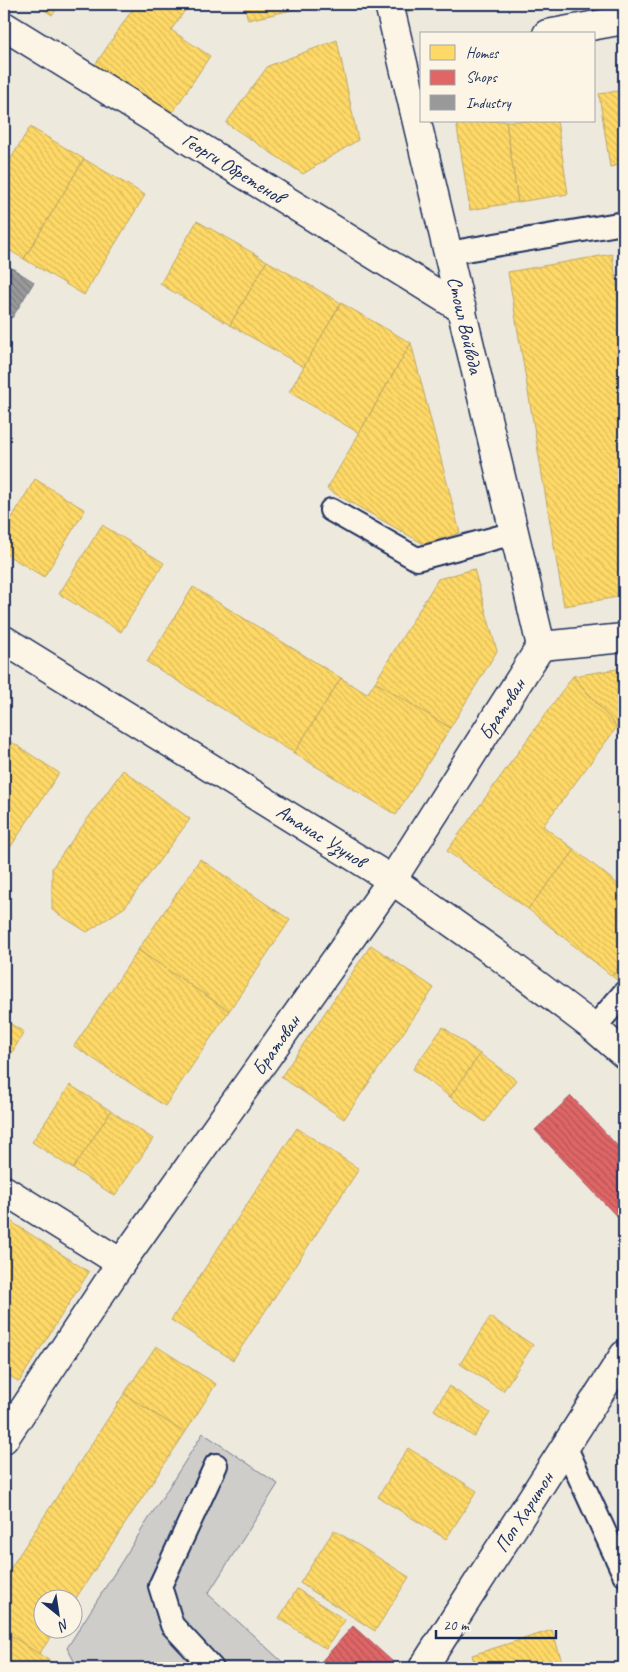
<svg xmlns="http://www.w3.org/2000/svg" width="628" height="1672" font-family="Caveat,sans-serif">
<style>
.green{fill:#cfcdca;stroke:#757e94}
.homes{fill:url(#homes-back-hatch);stroke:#bba664}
.shops{fill:url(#shops-back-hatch);stroke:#a55664}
.industry{fill:url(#industry-back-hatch);stroke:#737987}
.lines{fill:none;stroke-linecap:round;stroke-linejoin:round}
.service-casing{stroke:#1b2f5e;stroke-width:26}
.minor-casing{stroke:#1b2f5e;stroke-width:31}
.tertiary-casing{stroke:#1b2f5e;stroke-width:31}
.service{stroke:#fcf5e5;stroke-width:22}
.minor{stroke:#fcf5e5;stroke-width:28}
.tertiary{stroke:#fcf5e5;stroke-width:28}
.labels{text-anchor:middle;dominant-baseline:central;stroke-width:5;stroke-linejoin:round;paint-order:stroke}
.street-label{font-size:20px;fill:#1b2f5e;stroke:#fcf5e5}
</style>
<defs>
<pattern id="homes-back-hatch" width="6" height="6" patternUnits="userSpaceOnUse" patternTransform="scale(1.25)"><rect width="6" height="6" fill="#ffd966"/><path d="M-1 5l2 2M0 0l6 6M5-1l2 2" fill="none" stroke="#dabb5b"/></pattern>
<pattern id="shops-back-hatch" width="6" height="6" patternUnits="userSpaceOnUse" patternTransform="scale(1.25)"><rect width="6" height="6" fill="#e06666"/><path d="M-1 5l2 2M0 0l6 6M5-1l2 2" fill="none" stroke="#b55457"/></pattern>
<pattern id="industry-back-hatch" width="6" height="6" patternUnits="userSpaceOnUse" patternTransform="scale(1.25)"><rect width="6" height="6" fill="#999"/><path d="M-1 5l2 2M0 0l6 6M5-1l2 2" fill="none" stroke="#7c7d80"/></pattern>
</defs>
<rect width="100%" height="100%" fill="#eee9dd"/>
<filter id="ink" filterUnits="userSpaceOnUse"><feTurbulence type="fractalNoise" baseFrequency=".02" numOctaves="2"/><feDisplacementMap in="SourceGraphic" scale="10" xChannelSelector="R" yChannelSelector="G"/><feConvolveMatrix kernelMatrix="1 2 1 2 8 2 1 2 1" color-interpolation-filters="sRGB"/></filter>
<g filter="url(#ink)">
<path class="green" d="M203 1433 278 1484 208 1594 289 1668H78L67 1648Z"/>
<g class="homes">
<path d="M35 4H61L52 15Z"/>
<path d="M136 4H178L186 9 171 30 210 56 171 115 95 65Z"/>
<path d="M244 4H318L248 20Z"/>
<path d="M406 4H453L407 12Z"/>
<path d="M337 40 358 140 303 174 226 123 268 66Z"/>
<path d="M624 90V164L610 167 599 94Z"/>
<path d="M456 121H506L518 202 470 210Z"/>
<path d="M506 121H557L568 194 518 202Z"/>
<path d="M30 127 84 159 24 259 4 247V170Z"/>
<path d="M84 159 145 195 84 295 24 259Z"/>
<path d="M197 221 267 261 230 325 160 284Z"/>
<path d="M612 254 624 326V596L564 606 508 272Z"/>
<path d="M267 261 341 303 304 367 230 325Z"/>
<path d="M341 303 411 343 359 433 289 392Z"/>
<path d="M411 343 460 533 424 544 327 489Z"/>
<path d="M35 479 85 510 44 577 4 553V531Z"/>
<path d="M102 525 164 563 121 632 59 594Z"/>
<path d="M474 569 497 651 450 728 375 682 438 579Z"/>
<path d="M193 587 341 678 294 753 147 662Z"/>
<path d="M624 668V735L573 676Z"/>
<path d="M573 676 617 727 543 826 575 850 528 909 447 851Z"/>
<path d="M341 678 367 694 375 682 450 728 396 815 294 753Z"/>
<path d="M4 737 59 773 4 857Z"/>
<path d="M123 770 190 819 125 907 87 932 52 910V868Z"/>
<path d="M575 850 624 889V961L612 976 528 909Z"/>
<path d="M200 859 290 920 229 1011 138 950Z"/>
<path d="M371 945 434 988 344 1119 281 1077Z"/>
<path d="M138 950 229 1011 165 1106 74 1046Z"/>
<path d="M624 961V986L612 976Z"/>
<path d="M4 1020 24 1032 4 1066Z"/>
<path d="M443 1027 480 1054 450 1097 413 1069Z"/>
<path d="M480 1054 516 1080 485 1122 450 1097Z"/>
<path d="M70 1085 111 1111 73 1169 32 1142Z"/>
<path d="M111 1111 153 1139 115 1196 73 1169Z"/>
<path d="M297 1128 359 1169 233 1360 171 1320Z"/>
<path d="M4 1217 89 1272 19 1382 4 1372Z"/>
<path d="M490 1317 533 1345 503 1391 460 1364Z"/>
<path d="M156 1346 216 1384 185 1433 124 1394Z"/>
<path d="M449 1386 490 1413 474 1437 434 1410Z"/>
<path d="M124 1394 185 1433 72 1604V1600H42V1630H56L39 1654 4 1631V1578Z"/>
<path d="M408 1448 477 1491 446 1539 378 1497Z"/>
<path d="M334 1530 409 1577 375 1631 300 1583Z"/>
<path d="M297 1589 345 1620 326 1649 279 1618Z"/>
<path d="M552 1630 564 1668H476L472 1655Z"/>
<path d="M4 1631 39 1654 61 1668H4Z"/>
</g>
<g class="shops">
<path d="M571 1096 624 1153V1224L535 1130Z"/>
<path d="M353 1626 393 1662 388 1668H324L319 1664Z"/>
</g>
<path class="industry" d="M4 263 34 282 12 318 4 313Z"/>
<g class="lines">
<g class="service-casing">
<g id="service">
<path d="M448 253 624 223"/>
<path d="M331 510 417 559 514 533"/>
<path d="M594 1028 624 993"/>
<path d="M566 1448 624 1574"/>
<path d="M212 1668 172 1625 160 1586 216 1465"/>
</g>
</g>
<g class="minor-casing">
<g id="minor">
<path d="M389 4 541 646"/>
<path d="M4 26 462 309"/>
<path d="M547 34 624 20"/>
<path d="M541 646 624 638"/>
<path d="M4 1190 121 1263"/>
<path d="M4 1439 121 1263 392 880 541 646"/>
<path d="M423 1668 624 1355"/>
</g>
</g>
<g class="tertiary-casing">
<path id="tertiary" d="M4 640 392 880 495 953 594 1028 624 1054"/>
</g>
<use href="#service" class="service"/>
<use href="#minor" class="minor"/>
<use href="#tertiary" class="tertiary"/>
</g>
</g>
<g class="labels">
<g class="street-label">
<text transform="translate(233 168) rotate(32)">Георги Обретенов</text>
<text transform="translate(465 325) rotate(77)">Стоил Войвода</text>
<text transform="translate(502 709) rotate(-57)">Братован</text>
<text transform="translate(321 836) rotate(32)">Атанас Узунов</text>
<text transform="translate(276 1045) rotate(-55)">Братован</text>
<text transform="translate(524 1512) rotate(-57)">Поп Харитон</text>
</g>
</g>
<rect width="628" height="1672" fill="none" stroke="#fcf5e5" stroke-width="20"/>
<rect x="10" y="10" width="608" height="1652" fill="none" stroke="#1b2f5e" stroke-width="2" filter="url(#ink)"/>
<rect x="420" y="32" width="175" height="90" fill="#fcf5e5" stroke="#a2a6af"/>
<rect x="430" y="45" width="25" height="15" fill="#ffd966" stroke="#a2a6af"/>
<text x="466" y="58" font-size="15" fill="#1b2f5e">Homes</text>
<rect x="430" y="70" width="25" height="15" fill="#e06666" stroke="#a2a6af"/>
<text x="466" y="82" font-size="15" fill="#1b2f5e">Shops</text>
<rect x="430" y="95" width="25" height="15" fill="#999999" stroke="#a2a6af"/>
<text x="466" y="108" font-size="15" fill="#1b2f5e">Industry</text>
<g transform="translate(58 1614) rotate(150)"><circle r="24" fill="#fcf5e5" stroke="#a2a6af"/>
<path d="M0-4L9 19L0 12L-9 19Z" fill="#1b2f5e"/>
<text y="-8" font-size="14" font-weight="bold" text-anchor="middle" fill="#1b2f5e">N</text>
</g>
<path d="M436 1630v8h120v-8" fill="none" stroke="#1b2f5e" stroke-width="2.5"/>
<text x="443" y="1630" font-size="15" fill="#1b2f5e" stroke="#fcf5e5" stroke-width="4" paint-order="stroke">20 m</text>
</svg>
